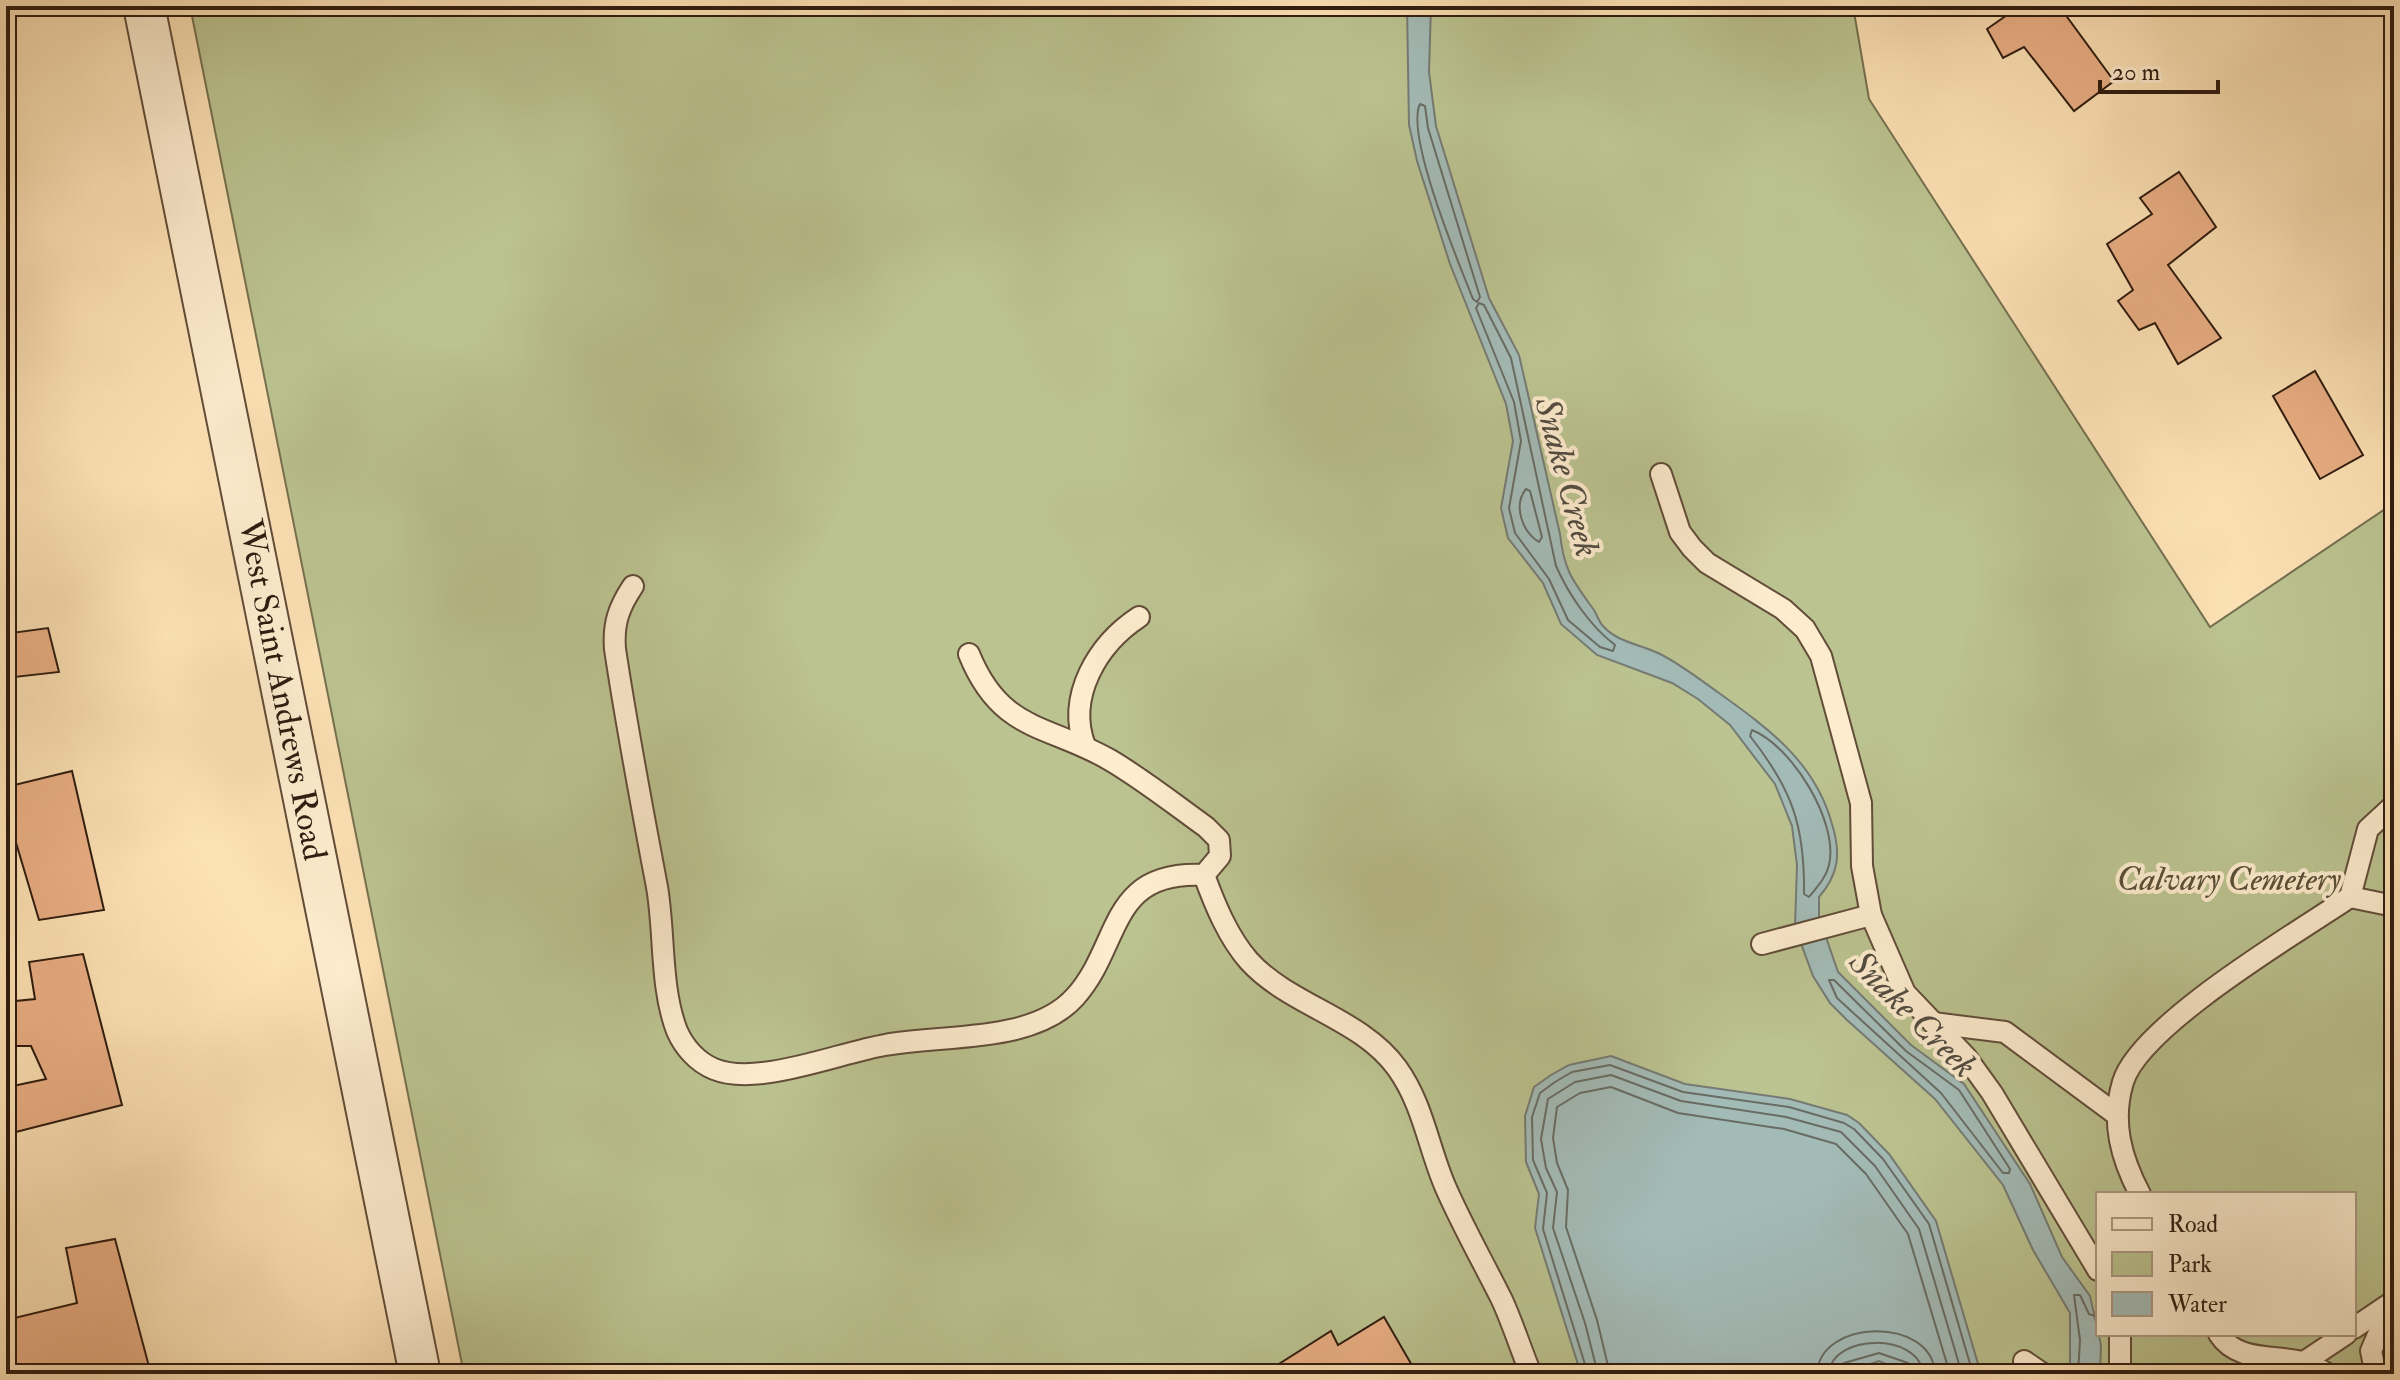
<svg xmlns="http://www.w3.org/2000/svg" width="2400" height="1380" font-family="'IM FELL Double Pica',serif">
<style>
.green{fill:#bbc390;stroke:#757050;stroke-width:2;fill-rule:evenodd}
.water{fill:#a3bbb7;stroke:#757b74;stroke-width:2}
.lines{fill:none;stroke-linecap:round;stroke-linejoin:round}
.shore{stroke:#696c64;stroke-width:2}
.building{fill:#eaaf85;stroke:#2f1c10;stroke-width:2}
.service-casing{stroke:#624d39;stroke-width:24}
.minor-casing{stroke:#624d39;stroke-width:44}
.service{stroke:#fdecce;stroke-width:20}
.minor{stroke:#fdecce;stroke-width:40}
.labels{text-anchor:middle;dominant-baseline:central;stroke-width:8;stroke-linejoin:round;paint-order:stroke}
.street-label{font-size:34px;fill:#2f1c10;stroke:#fdecce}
.park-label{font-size:34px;font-style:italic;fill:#594e36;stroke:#fdecce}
.water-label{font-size:36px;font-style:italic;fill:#524c42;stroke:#fdecce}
</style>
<rect width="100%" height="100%" fill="#fce1b4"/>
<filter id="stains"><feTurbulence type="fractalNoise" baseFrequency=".0025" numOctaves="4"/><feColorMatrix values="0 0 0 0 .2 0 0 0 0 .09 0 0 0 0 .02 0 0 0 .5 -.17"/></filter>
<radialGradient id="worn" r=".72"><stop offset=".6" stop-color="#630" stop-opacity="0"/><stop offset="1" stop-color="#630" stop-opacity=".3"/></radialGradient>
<path class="green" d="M190 6H1853L1869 99 2210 627 2394 503V1374H464ZM2098 1194H2354V1334H2098Z"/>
<g class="water">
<path d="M1407 6H1431L1429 72 1436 126 1489 298 1519 355 1560 534C1564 571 1573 581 1594 610 1597 615 1599 622 1603 626 1617 642 1639 644 1658 653 1679 663 1699 679 1719 693 1769 729 1815 762 1832 824 1841 853 1839 874 1819 897V917L1838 972 1911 1045 1964 1084 2030 1184 2062 1257 2090 1296 2101 1345 2100 1374H2070V1313L2033 1250 2003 1185 1935 1099 1847 1020 1830 1003 1813 976 1795 927 1797 865 1792 826 1775 784 1730 725 1698 699 1672 683 1597 655 1561 624 1543 583 1508 538 1501 508 1513 441 1506 404 1450 264 1417 161 1409 125Z"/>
<path d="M1611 1056 1685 1084 1790 1099 1847 1115 1859 1123 1889 1154 1936 1221 1981 1374H1911L1879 1361 1840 1374H1581L1535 1228 1539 1194 1526 1162 1525 1116 1534 1087 1551 1075 1569 1065Z"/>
</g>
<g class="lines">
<g class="shore">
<path d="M1420 104 1425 106 1428 128 1480 297 1477 302 1473 299C1459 264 1405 135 1420 104Z"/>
<path d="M1479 303 1484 305 1511 358 1556 566C1569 595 1590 626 1615 645L1613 651 1600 647 1568 620 1549 579 1515 533 1509 508 1521 441 1514 402 1476 308Z"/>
<path d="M1526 489 1530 491 1542 537 1539 542C1522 532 1513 505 1526 489Z"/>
<path d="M1752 730C1792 746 1839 822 1829 865 1826 878 1817 887 1809 897L1804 894C1805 826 1792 789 1750 736Z"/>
<path d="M1829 980H1834L1906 1051 1959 1090 2010 1169 2009 1173H2003L1941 1093 1837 998Z"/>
<path d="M1588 1374 1543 1229 1547 1193 1533 1160 1532 1117 1540 1093 1555 1082 1572 1072 1610 1065 1683 1092 1789 1107 1844 1123 1854 1129 1883 1159 1929 1224 1973 1374"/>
<path d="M1598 1374 1585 1323 1553 1228 1557 1192 1546 1168 1541 1139 1548 1099 1575 1082 1611 1075 1681 1101 1786 1117 1841 1132 1875 1166 1919 1229 1962 1374"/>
<path d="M1610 1374 1597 1320 1566 1227 1568 1190 1557 1163 1553 1138 1557 1107 1580 1093 1611 1087 1678 1113 1784 1129 1836 1144 1866 1174 1908 1234 1950 1374"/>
<path d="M1817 1374C1819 1318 1933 1316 1935 1374"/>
<path d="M1829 1374C1831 1333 1920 1332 1923 1374"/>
<path d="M1839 1374 1844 1363 1879 1353 1908 1363 1913 1374"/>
<path d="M2078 1374 2080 1340 2074 1295H2080L2089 1314 2098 1317"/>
</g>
</g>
<g class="building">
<path d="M2020 6H2059L2114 81 2074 111 2024 47 2003 58 1987 29Z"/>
<path d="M2179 172 2216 227 2168 265 2221 338 2178 364 2155 323 2139 330 2118 301 2133 290 2107 244 2152 214 2140 198Z"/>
<path d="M2315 371 2363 455 2320 479 2273 396Z"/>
<path d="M6 615 12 633 48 628 59 672 6 678Z"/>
<path d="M72 771 104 910 39 920 6 809V787Z"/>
<path d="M83 954 122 1105 12 1133 8 1087 46 1079 31 1046H6V1002L35 999 29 962Z"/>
<path d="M115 1239 151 1374H6V1320L77 1303 66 1248Z"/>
<path d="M1384 1317 1417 1374H1263L1331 1331 1338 1345Z"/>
</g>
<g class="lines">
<g class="service-casing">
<g id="service">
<path d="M1661 474 1680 532 1692 548 1707 563 1783 609 1805 629 1821 656 1861 803 1862 866 1871 915 1905 993 1966 1057 1992 1093 2098 1270"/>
<path d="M633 586C619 607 613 623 615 649 627 729 642 808 657 887 665 933 660 987 677 1031 684 1047 697 1062 714 1069 757 1087 838 1053 885 1045 942 1034 1033 1044 1075 997 1122 945 1107 870 1204 875"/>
<path d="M969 654C1001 733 1048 724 1110 760 1144 780 1174 804 1206 827L1219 840 1220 856 1204 875C1215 905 1228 937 1249 961 1290 1006 1361 1018 1397 1068 1423 1104 1428 1146 1445 1186 1462 1225 1483 1262 1502 1300 1513 1324 1521 1350 1531 1374"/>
<path d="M1085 746C1066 696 1098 644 1139 617"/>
<path d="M2350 897 2394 906"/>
<path d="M1762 944 1871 915"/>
<path d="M1933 1023 2005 1032 2117 1115"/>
<path d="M2140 1194C2121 1158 2111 1122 2123 1082 2140 1025 2298 932 2350 897L2368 829 2394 805"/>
<path d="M2354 1328 2391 1303"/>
<path d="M2219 1334C2238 1364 2278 1354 2306 1363 2313 1366 2321 1370 2328 1374"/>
<path d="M2024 1361 2043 1374"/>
<path d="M2304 1362 2346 1334"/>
<path d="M2120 1374V1334"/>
<path d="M2376 1374 2371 1351 2392 1302"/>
</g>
</g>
<g class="minor-casing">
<path id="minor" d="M144 6 420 1374"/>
</g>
<use href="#service" class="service"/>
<use href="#minor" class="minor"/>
</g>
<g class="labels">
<g class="street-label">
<text transform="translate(282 690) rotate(79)">West Saint Andrews Road</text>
</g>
<g class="park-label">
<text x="2229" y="879">Calvary Cemetery</text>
</g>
<g class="water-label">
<text transform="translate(1567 477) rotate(75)">Snake Creek</text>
<text transform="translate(1913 1014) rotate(45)">Snake Creek</text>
</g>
</g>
<rect width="2400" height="1380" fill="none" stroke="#fce1b4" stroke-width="32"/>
<rect x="8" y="8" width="2384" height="1364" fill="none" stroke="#2f1c10" stroke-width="4"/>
<rect x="16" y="16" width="2368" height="1348" fill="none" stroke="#2f1c10" stroke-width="2"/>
<rect x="2096" y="1192" width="260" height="144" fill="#fdecce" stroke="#ab9982" stroke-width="2"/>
<rect x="2112" y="1218" width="40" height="12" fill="#fdecce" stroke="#ab9982" stroke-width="2"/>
<text x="2168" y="1232" font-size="24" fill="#2f1c10">Road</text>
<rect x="2112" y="1252" width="40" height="24" fill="#bbc390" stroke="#ab9982" stroke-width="2"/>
<text x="2168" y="1272" font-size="24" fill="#2f1c10">Park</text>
<rect x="2112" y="1292" width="40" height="24" fill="#a3bbb7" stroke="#ab9982" stroke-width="2"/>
<text x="2168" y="1312" font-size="24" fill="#2f1c10">Water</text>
<path d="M2100 80v12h118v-12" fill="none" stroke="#2f1c10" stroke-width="4"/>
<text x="2112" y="80" font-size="24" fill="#2f1c10" stroke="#fdecce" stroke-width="6" paint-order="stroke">20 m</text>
<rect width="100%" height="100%" filter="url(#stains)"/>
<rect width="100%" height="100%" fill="url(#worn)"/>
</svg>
